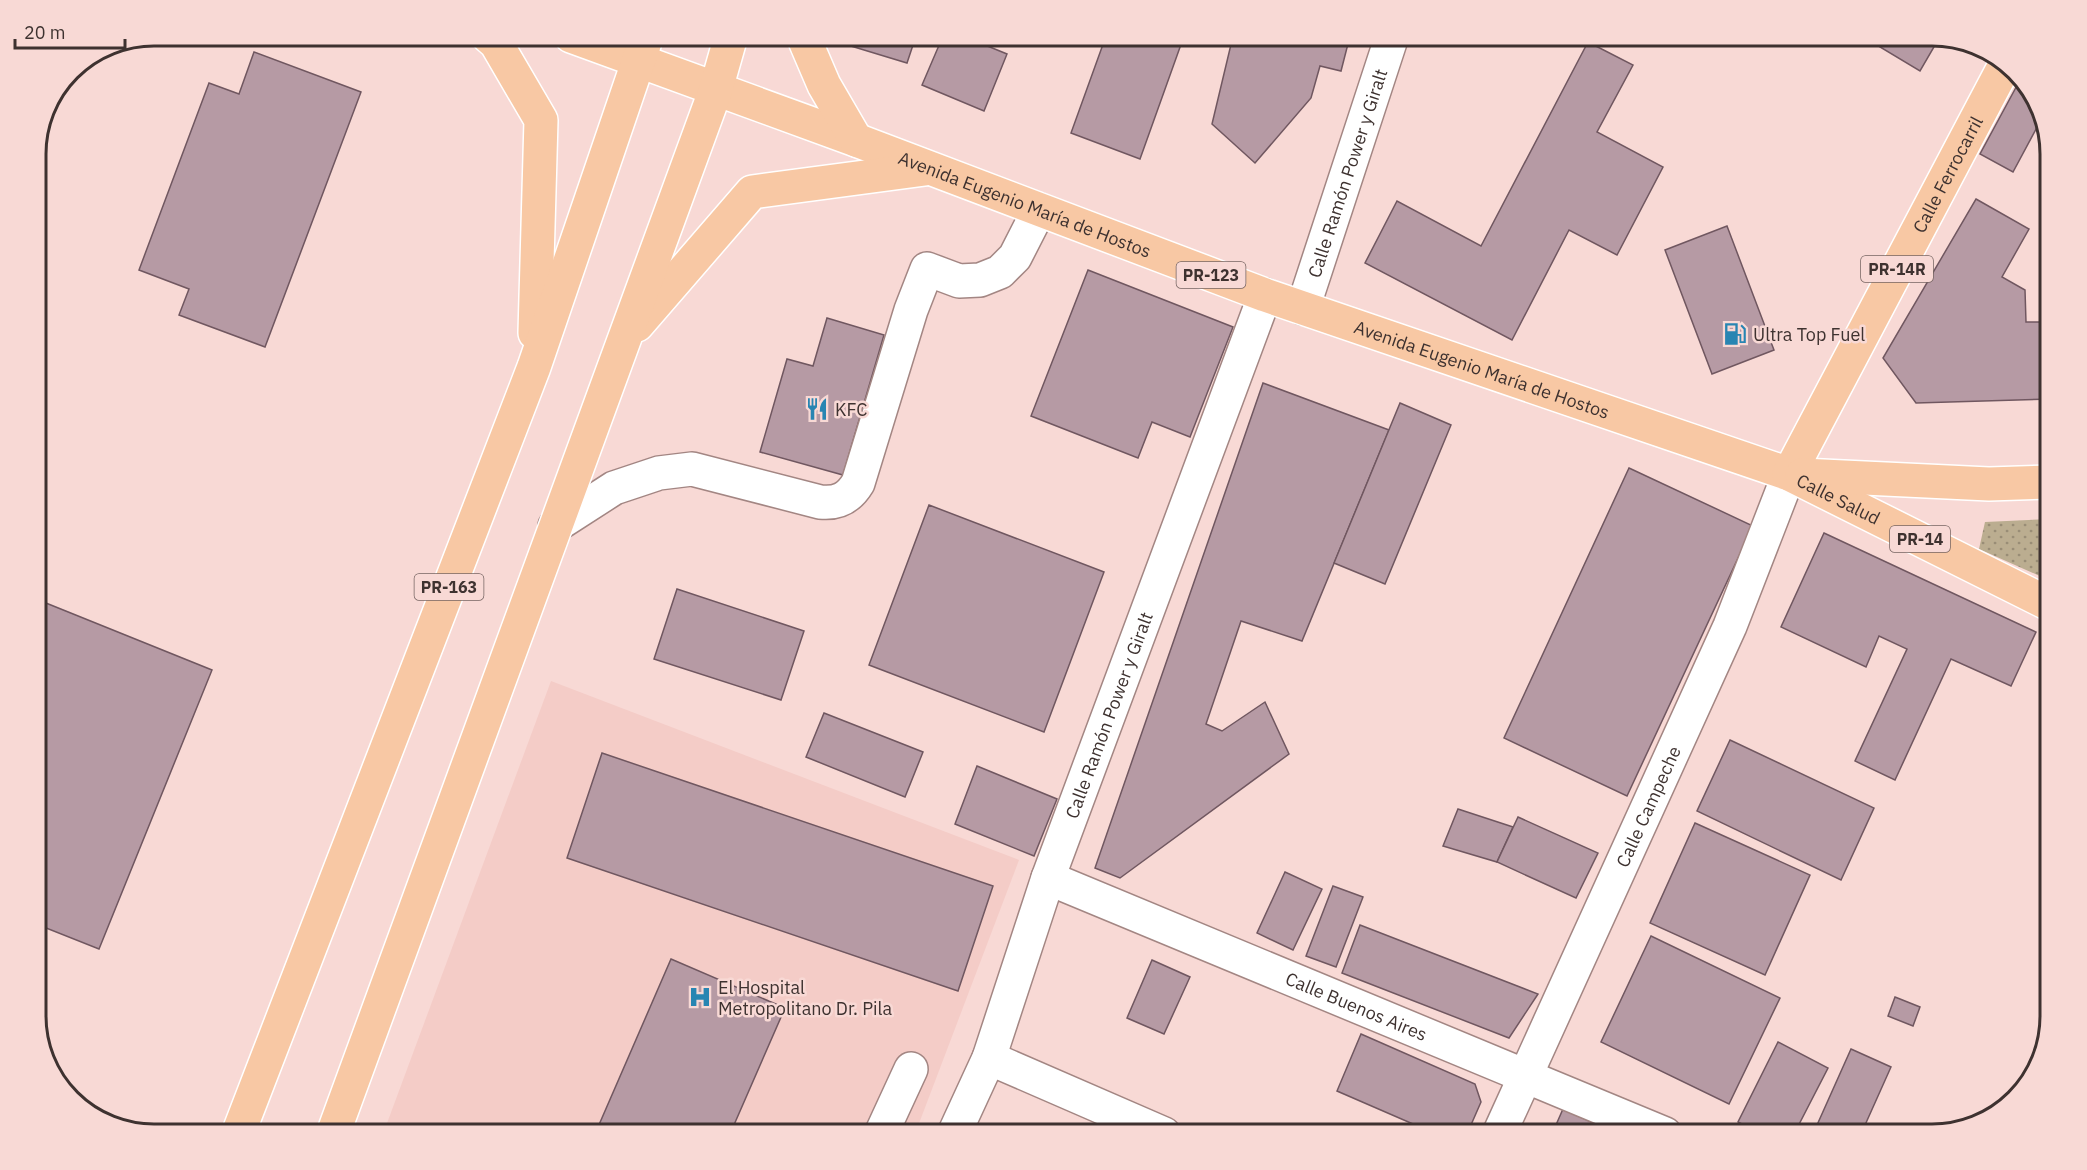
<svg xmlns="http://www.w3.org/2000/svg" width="2087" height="1170" font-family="'IBM Plex Sans',sans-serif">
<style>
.built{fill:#f4ccc7}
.grass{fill:url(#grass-dots)}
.building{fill:#b69aa4;stroke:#705760;stroke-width:1.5}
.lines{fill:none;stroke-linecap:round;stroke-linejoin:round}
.minor-casing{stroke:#a38683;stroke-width:36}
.major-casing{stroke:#fff;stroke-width:36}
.minor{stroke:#fff;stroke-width:33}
.major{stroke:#f8c8a4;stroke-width:33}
.labels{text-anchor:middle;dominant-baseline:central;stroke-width:5;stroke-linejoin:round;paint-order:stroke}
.shield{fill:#f8d9d5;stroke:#766462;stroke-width:1.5}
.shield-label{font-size:16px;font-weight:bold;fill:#3e3230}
.street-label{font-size:18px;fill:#3e3230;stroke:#f8d9d5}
.poi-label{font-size:18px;fill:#3e3230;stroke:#f8d9d5;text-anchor:start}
.rim{fill:none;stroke:#3e3230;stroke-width:3}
</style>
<defs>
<pattern id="grass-dots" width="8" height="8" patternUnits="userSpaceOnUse" patternTransform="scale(1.5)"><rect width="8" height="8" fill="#bbad90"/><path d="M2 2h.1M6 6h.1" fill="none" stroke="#998d76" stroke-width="1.8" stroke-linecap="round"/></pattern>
</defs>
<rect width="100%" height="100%" fill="#f8d9d5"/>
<path class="built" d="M551 681 1019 860 915 1134H383Z"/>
<path class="grass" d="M2051 519V581L1979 549 1985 522Z"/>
<g class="building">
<path d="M832 36H916L907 63 831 40Z"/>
<path d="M943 36H963L1007 54 984 111 922 85Z"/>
<path d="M1106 36H1184L1140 159 1071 133Z"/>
<path d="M1233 36H1350L1341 71 1320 66 1311 98 1255 163 1212 124Z"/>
<path d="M1866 36H1931L1938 40 1920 71 1865 38Z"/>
<path d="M1588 42 1633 65 1597 132 1663 167 1617 255 1569 230 1512 340 1365 263 1397 201 1481 246Z"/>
<path d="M254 52 361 92 265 347 179 315 189 289 139 270 209 83 239 94Z"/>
<path d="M2020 80 2035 95 2042 118 2013 172 1980 154Z"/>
<path d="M1976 199 2029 229 2002 277 2025 290 2026 322H2051V399L1916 403 1883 358Z"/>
<path d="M1727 226 1774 350 1712 374 1665 250Z"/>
<path d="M1088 270 1233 327 1190 437 1152 422 1138 458 1031 416Z"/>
<path d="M827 318 884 335 843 475 760 452 787 359 813 366Z"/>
<path d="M1263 383 1389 430 1302 641 1241 621 1206 724 1222 731 1265 702 1289 754 1120 878 1095 868Z"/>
<path d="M1400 403 1451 425 1385 584 1334 563Z"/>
<path d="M1629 468 1753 526 1627 796 1504 738Z"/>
<path d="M929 505 1104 572 1044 732 869 665Z"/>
<path d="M1824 533 2036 632 2011 686 1951 659 1895 780 1855 761 1907 649 1879 636 1866 667 1781 627Z"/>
<path d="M677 589 804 631 781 700 654 659Z"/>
<path d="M36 599 212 670 99 949 36 924Z"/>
<path d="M824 713 923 752 905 797 806 757Z"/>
<path d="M1730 740 1874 808 1841 880 1697 811Z"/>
<path d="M602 753 993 886 958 991 567 858Z"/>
<path d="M977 766 1057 799 1034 856 955 824Z"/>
<path d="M1458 809 1513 827 1497 862 1443 846Z"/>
<path d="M1518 817 1598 853 1576 898 1497 862Z"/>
<path d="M1695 823 1810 875 1765 975 1650 923Z"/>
<path d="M1285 872 1322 889 1293 950 1257 933Z"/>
<path d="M1333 886 1363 897 1336 967 1306 956Z"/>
<path d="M1360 925 1538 994 1509 1038 1342 973Z"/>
<path d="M1651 936 1780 998 1729 1104 1601 1042Z"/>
<path d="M671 959 785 1008 730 1134H595Z"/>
<path d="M1152 960 1190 977 1164 1034 1127 1018Z"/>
<path d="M1895 997 1920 1007 1913 1026 1888 1016Z"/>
<path d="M1361 1034 1475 1084 1481 1102 1467 1134H1436L1337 1091Z"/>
<path d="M1778 1042 1828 1068 1794 1134H1761L1738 1122Z"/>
<path d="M1851 1049 1891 1067 1861 1134H1813Z"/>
<path d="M1563 1109 1618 1134H1552Z"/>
<path d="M1016 1125 1041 1134H1013Z"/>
</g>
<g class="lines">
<g class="minor-casing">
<g id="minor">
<path id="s1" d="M1303 308 1392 36"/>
<path d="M555 526 614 488 659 473 692 469 820 502C838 504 849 498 858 483L911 310 927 269 959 281 980 280 1000 272 1015 257 1039 210"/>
<path id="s2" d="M1048 878 1665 1134"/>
<path d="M989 1058 1164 1134"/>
<path d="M881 1134 911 1069"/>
<path id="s3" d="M954 1134 989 1058 1048 878 1265 295"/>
<path id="s4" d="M1499 1134 1730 626 1789 474"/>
</g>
</g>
<g class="major-casing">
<g id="major">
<path d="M488 36 496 43 541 120 535 333"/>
<path id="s5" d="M571 36 856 140 1265 295 1789 474 2051 605"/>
<path d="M803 36 824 85 856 140"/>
<path d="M637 325 752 192 925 169"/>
<path id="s6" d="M1789 474 2005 65"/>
<path d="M1802 475 1989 484 2051 482"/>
<path d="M238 1134 534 367 647 36"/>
<path d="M333 1134 716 89 731 36"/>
</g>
</g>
<use href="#minor" class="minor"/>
<use href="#major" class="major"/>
</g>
<defs>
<g id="fuel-bare" transform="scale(1.8)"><path d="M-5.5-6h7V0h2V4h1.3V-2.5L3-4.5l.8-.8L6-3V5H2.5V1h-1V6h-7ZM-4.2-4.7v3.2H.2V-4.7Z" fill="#2885b2" stroke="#f8d9d5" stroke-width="2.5" paint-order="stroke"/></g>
<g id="restaurant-bare" transform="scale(1.8)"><path d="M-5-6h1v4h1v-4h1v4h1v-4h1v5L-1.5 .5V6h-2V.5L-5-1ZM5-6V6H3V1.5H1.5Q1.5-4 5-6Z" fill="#2885b2" stroke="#f8d9d5" stroke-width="2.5" paint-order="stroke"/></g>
<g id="hospital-bare" transform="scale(1.8)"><path d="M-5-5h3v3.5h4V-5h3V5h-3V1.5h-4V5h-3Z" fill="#2885b2" stroke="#f8d9d5" stroke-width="2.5" paint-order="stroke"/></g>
</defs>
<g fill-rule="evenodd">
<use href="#fuel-bare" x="1735" y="334"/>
<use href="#restaurant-bare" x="817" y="409"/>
<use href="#hospital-bare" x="700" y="997"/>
</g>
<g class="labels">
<g class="shield">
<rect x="1861" y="256" width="72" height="26" rx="4.5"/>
<rect x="1176.5" y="262" width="69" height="26" rx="4.5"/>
<rect x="1890" y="526" width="60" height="26" rx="4.5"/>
<rect x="414.5" y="574" width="69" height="26" rx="4.5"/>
</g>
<g class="shield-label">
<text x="1897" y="269">PR-14R</text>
<text x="1211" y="275">PR-123</text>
<text x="1920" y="539">PR-14</text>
<text x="449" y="587">PR-163</text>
</g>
<g class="street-label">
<text stroke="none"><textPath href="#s1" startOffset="142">Calle Ramón Power y Giralt</textPath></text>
<text stroke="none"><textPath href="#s6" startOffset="339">Calle Ferrocarril</textPath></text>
<text stroke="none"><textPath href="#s5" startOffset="484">Avenida Eugenio María de Hostos</textPath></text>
<text stroke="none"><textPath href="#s5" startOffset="970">Avenida Eugenio María de Hostos</textPath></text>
<text stroke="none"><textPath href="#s5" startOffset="1350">Calle Salud</textPath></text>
<text stroke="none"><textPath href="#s3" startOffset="447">Calle Ramón Power y Giralt</textPath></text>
<text stroke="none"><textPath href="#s4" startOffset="360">Calle Campeche</textPath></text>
<text stroke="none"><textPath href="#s2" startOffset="334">Calle Buenos Aires</textPath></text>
</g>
<g class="poi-label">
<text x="1753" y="334">Ultra Top Fuel</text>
<text x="835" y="409">KFC</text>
<text x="718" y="987">El Hospital<tspan x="718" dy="21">Metropolitano Dr. Pila</tspan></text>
</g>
</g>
<path d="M0 0H2087V1170H0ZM154 46H1932A108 108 0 0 1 2040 154V1016A108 108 0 0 1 1932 1124H154A108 108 0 0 1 46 1016V154A108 108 0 0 1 154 46Z" fill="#f8d9d5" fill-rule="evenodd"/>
<path class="rim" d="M154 46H1932A108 108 0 0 1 2040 154V1016A108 108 0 0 1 1932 1124H154A108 108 0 0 1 46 1016V154A108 108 0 0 1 154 46Z"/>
<path d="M15 39v9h110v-9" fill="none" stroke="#3e3230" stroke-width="3"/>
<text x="24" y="39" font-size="18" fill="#3e3230" stroke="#f8d9d5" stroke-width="4.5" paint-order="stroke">20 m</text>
</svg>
